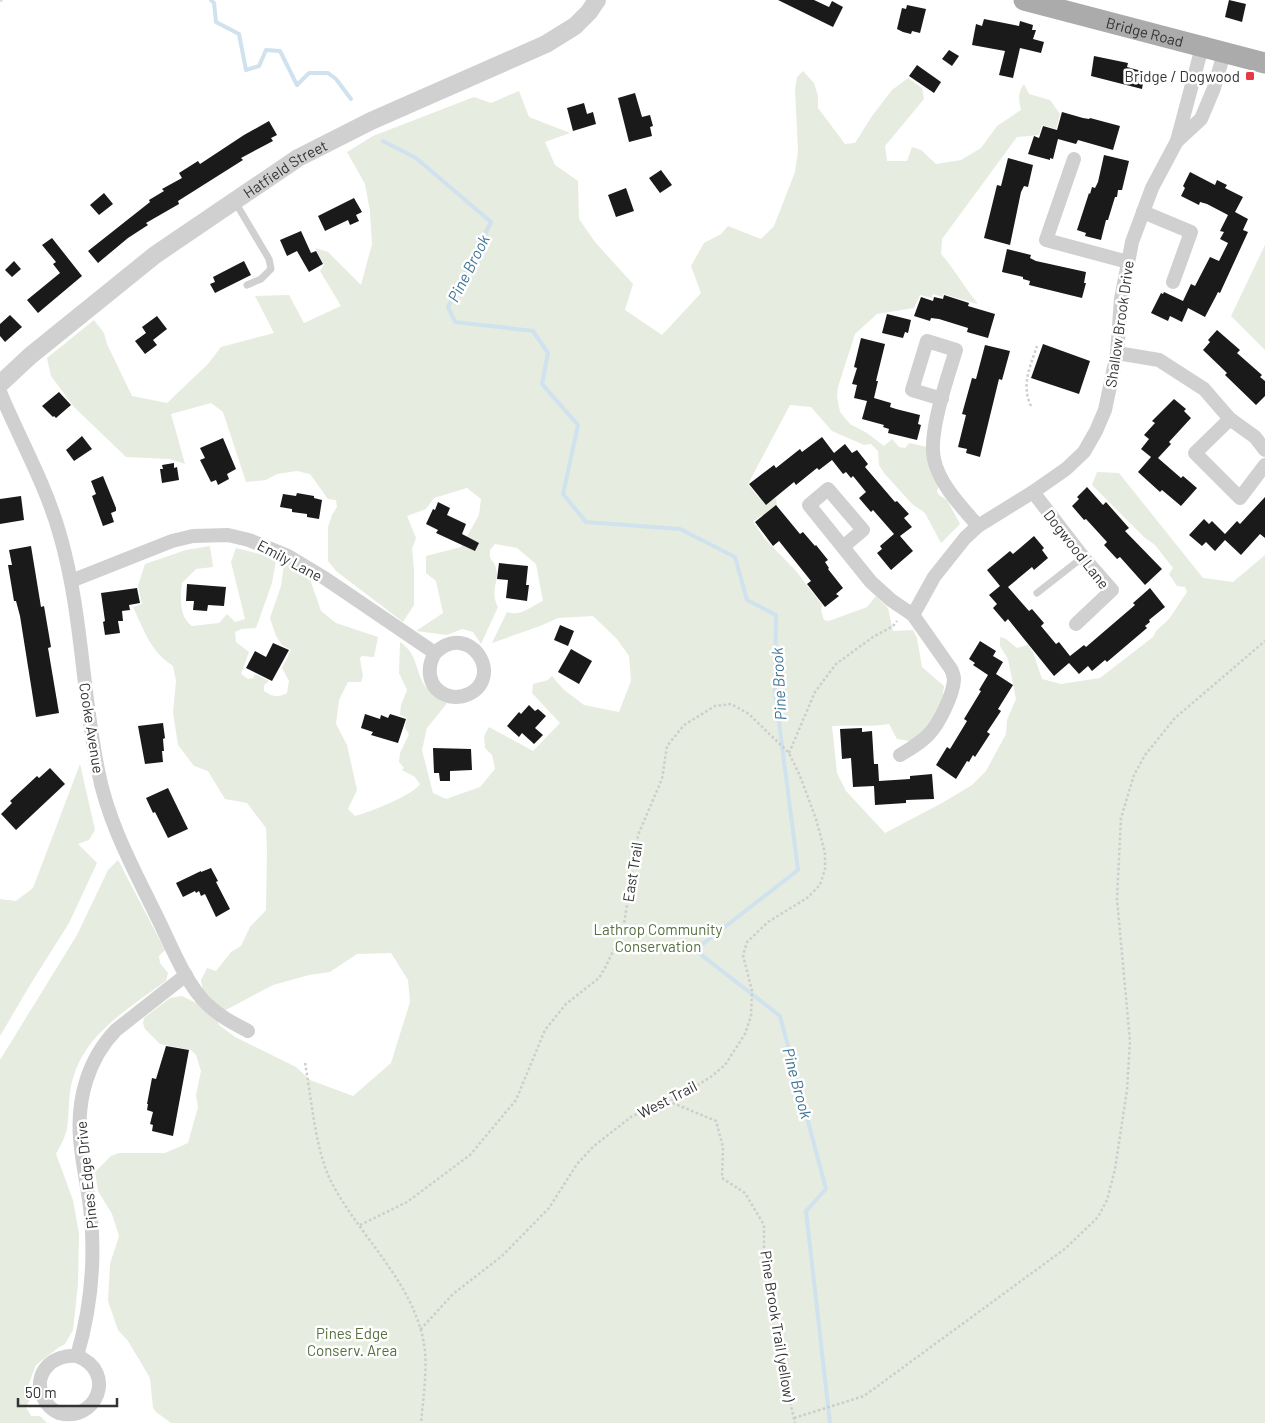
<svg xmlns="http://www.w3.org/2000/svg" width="1265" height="1423" font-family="Barlow,sans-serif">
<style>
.green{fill:#e6ecdf}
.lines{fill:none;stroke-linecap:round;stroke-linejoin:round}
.stream{stroke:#cfe2ee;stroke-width:4}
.building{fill:#1a1a1a}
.path{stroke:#cdcdcd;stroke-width:2.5;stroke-dasharray:2.5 2.5;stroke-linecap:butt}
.service{stroke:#d0d0d0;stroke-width:7}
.minor{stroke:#d0d0d0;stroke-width:14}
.tertiary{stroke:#d0d0d0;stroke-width:18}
.primary{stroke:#ababab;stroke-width:21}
.poi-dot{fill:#e63946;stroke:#fff;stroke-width:2}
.labels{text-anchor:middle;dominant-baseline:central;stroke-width:5;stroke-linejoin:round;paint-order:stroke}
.street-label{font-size:15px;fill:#333;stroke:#fff}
.poi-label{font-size:15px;fill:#333;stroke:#fff;text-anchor:end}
.park-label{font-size:15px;fill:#56703f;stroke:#fff}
.water-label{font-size:16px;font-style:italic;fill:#3f7597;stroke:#fff}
</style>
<rect width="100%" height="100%" fill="#fff"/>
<g class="green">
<path d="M803 71 814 83 818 96V108L845 144 855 143 872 116 892 90 908 78 922 88 924 99 885 146 887 161H907L912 147 921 150 936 164 961 160 981 148 997 126 1021 110C1019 100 1017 93 1024 84L1029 94 1050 100 1060 114 1056 129 1042 125 1039 135 1017 137 942 239 941 254C955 270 965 288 978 304L943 294 942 297 933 294 932 298 920 295 914 308 877 314 855 334 838 387 837 397 840 412 850 424 867 433 884 446 892 439 899 447 905 448 909 443 927 447 940 483 937 491 939 495 947 500 960 524 941 543 925 513 912 504 884 473 879 465 878 451 871 444 864 445 832 431 811 407 790 405 748 484 758 497 761 495 768 503 776 498 777 507 753 521 764 538 796 571 822 605 821 611 824 620 829 621 867 607 876 596 888 608 893 631 913 630 917 638 922 667 944 686 942 702 935 717 918 738 910 741 897 739 889 724C870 727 851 725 832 726L837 773 846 791 885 833 942 803 972 785 986 771 1006 734 1007 720 1016 699 1008 659 1000 646V637L1006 639 1017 648 1028 645 1033 652 1042 679 1061 684 1100 678 1153 637 1156 631 1169 619 1187 592 1185 587 1177 586 1169 574 1173 568 1155 545 1145 538 1092 485 1097 472 1119 473 1203 578 1233 582 1265 555V1423H171L156 1412 153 1408 150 1378 128 1341 118 1330 108 1301 110 1264 119 1236 112 1214 98 1191 95 1172 111 1156 119 1153H165L188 1143 198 1107 196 1095 201 1071 196 1055 191 1050 160 1044 145 1029 143 1023 144 1018 170 998 182 996 200 1005 217 1019 219 1025 235 1037 296 1067 310 1080 353 1096 391 1063 410 1002 408 980 391 953 357 954 330 972 309 975 273 985 224 1011 203 990 201 980 207 968 216 971 231 952 241 946 250 927 266 910 267 850 266 828 247 803 225 799 208 771 194 766 178 745 173 712 176 681 173 666C150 651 144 630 133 607L142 604 138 586 145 564 186 550 210 546 213 567 196 569 182 583C180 598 179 617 192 626L219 623 227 614 235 622 245 619 231 562 236 548 256 553 276 560 272 583 256 628 241 629 235 632 236 642 249 652 241 674 248 679 253 678 255 674 269 681 264 685V691C273 697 277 698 287 693L289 681 282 668 291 650 282 645 276 636 270 618 281 586 284 563 310 579 321 611 336 623 378 637 374 657 362 656 360 658 363 676 361 682H348L339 700 336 724 347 745 357 790 348 809 355 816C368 813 415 794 420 784L415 777 402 770 404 768 399 762 400 753 409 734 405 728 407 718 400 715 401 705 407 690 399 673 400 642C418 654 415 671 425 686 431 694 439 697 448 702L427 728 422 750 433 793 446 799 480 787 495 769 492 755 485 748 484 736 489 727 533 751 560 723 532 693 533 684 548 680 552 676 563 689 584 705 619 712 631 681 629 656 617 639 593 616 558 618 540 626 492 643 507 612C521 617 531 606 543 601L536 564 517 548 495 544 490 550C489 563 493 558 496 568 500 581 489 590 498 607L481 644 473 632 462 629 447 635 416 631 443 613 436 581 426 573V556L461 547 479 515 481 499 467 488 434 498 426 509 407 516 416 538 412 549 414 570V605L403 622 336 571 328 561V527L332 515 337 507 336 500 328 499 310 474 297 471 277 474 266 480 246 482 223 412 211 403 171 414 185 464 170 459 126 457 74 407 51 376 47 358 94 320 104 333 107 344 132 396 167 403 208 364 221 347 274 333 255 296 289 295 304 323 341 306 320 271 324 265 315 248 328 252 361 285 372 244 370 211 365 184 347 152 373 136 474 97 491 103 519 91 529 117 570 133 545 142 555 165 578 181 579 219 595 242 633 284 625 310 662 335 701 293 691 266 704 243 721 234 728 226 761 239 774 226 795 172 798 151 795 89 797 77Z"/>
<path d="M1265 245V350L1231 316Z"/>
<path d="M80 764 95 830 89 840 78 844 97 863 69 923 30 985 0 1036V899L16 901 33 888Z"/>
<path d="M118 860 165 950 159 956 160 963 168 973 166 981C132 1006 89 1031 75 1072 67 1093 70 1110 67 1129 65 1138 60 1146 56 1154L73 1200 79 1234 78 1284 73 1330 65 1344 58 1348 36 1365 26 1391 31 1397 26 1407 31 1416H40L47 1423H0V1060L77 935 108 870Z"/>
</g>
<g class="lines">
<g class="stream">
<path d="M0 0H1"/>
<path d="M211 0 214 3 216 22 239 34 246 70 259 66 266 50 280 51 297 85 309 73H328L336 79 351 99"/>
<path d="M383 141 416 158 491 222 448 307 455 322 533 331 548 353 542 384 578 425 563 494 586 522 680 529 735 557 747 600 776 615 775 691 798 870 695 950 780 1016 826 1189 806 1211 830 1423"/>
</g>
</g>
<g class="building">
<path d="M778 0H814L829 7 832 1 843 7 833 27Z"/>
<path d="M1229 0 1246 4 1242 22 1225 17Z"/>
<path d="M907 5 926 9 920 33 912 31 911 34 903 32 897 29 902 8 906 9Z"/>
<path d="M984 19 1019 26 1020 21 1033 25 1032 30H1036L1033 39 1044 42 1041 53 1020 48 1013 78 999 75 1005 51 972 45 976 24 982 26Z"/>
<path d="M949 50 959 56 952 66 942 59Z"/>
<path d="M1094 56 1128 63 1127 67 1145 72 1142 89 1091 76Z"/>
<path d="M917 65 941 82 934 93 909 76Z"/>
<path d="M635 93 642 117 650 115 653 126 650 127 652 136 629 142 618 98Z"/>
<path d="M584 103 587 114 593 112 596 124 573 131 567 108Z"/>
<path d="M1062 112 1083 118 1089 119 1090 118 1120 126 1113 150 1078 140 1076 144 1058 139 1053 159 1050 158V160L1028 154 1034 136 1039 138 1043 126 1057 130Z"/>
<path d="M269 121 277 135 271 138 273 141 241 158 243 160 178 201 179 204 146 223 148 225 128 238 98 263 88 251 150 202 149 200 164 191 162 189 182 178 179 173 198 161 200 164 244 135Z"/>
<path d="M1104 155 1129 161 1122 190H1118L1117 197H1115L1108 220H1106L1101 240 1085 236 1086 233 1077 230 1089 193 1090 194 1092 187 1095 188 1098 182Z"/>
<path d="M1008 158 1033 165 1028 187 1024 186 1021 192 1010 245 984 238 997 185 1001 186Z"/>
<path d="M661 170 672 185 660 193 649 178Z"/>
<path d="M1190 172 1215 185 1217 180 1227 185 1225 188 1243 197 1235 212 1248 219 1243 230 1248 232 1220 293 1218 292 1215 298 1205 317 1188 308 1182 322 1170 316 1168 321 1151 313 1161 293 1163 294 1164 292 1183 301 1191 284 1195 286 1210 257 1219 261 1228 243 1220 239 1224 232 1220 231 1228 215 1207 204 1200 202 1199 205 1181 196 1185 188 1183 186Z"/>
<path d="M626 188 634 211 616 217 608 195Z"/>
<path d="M104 193 113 204 99 215 90 205Z"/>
<path d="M354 198 362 212 356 215 359 221 350 225 348 220 325 231 318 216Z"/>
<path d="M301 231 311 253 316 251 323 264 309 272 297 251 287 256 280 240Z"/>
<path d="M52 238 82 276 38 313 27 300 60 273 53 264 56 262 42 245Z"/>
<path d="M1007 249 1031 255 1030 258 1036 261 1086 272 1084 283H1086L1082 298 1029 285 1030 281 1023 279V277L1002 272Z"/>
<path d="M14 261 21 269 12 277 5 270Z"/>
<path d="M244 261 251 275 215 293 210 284 215 282 213 277Z"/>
<path d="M944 295 969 303 968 306 995 314 988 338 967 332 968 328 939 319 931 318 930 321 914 316 921 297 933 301 934 297 943 299Z"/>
<path d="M887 314 911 320 908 333 905 332 903 338 882 333Z"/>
<path d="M10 315 22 327 5 342 0 336V324Z"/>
<path d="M157 316 167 329 153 340 157 345 145 354 135 341 146 333 142 327Z"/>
<path d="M1217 330 1240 350 1237 353 1262 375 1260 377 1265 381V396L1256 405 1225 375 1227 373 1203 350 1210 342 1208 340Z"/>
<path d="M861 338 885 344 876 381H878L874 398 891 403 890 407 896 409 920 415 918 424 921 425 917 440 888 433 889 429 883 427 884 425 862 419 867 401 854 398 857 385 852 384 857 368 854 367Z"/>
<path d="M1043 344 1090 361 1079 394 1031 378Z"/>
<path d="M985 345 1010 351 1002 380 999 379 980 457 966 453 967 449 958 447 966 415 962 414 972 378 976 379Z"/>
<path d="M59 392 71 405 56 418 54 416 53 417 42 406Z"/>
<path d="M1174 399 1186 409 1184 411 1191 418 1169 442 1171 444 1158 458 1181 478 1183 476 1197 488 1181 506 1162 490 1160 492 1138 472 1151 457 1141 449 1149 439 1144 435 1155 423 1152 421Z"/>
<path d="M82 436 92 449 74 461 66 450Z"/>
<path d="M822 437 834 453 845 444 852 453 857 450 868 464 865 467 895 502 897 501 909 514 904 518 912 527 900 536 913 551 891 570 877 553 882 549 880 546 894 534 873 510 871 512 859 498 866 492 853 476 851 478 846 472 843 474 832 460 819 470 817 468 796 485 794 482 766 505 749 484 774 465 776 468 800 449 802 452Z"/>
<path d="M223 438 236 469 227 474 229 479 218 485 216 480 211 482 200 460 205 458 200 448Z"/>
<path d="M174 463V468L177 467 179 480 162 483 160 469H163L162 465Z"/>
<path d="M103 476 116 508V511L111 513 114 522 103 526 92 496 96 494 91 481Z"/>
<path d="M1087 487 1103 505 1106 502 1129 528 1125 531 1162 569 1145 585 1120 557 1117 559 1104 545 1107 542 1086 519 1084 520 1072 506 1079 499 1077 497Z"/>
<path d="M297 493 314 496V498L322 500 319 519 307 517V514L292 512V509L280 507 283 494 296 496Z"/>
<path d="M21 496 24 520 0 524V499Z"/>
<path d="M1265 497V538L1260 534 1241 555 1225 540 1215 551 1206 542 1202 546 1189 535 1204 519 1209 524 1212 521 1225 534 1237 521 1240 524Z"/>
<path d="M438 502 450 508 447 515 466 524 462 534 479 543 475 551 436 533 438 530 426 524 433 509 435 510Z"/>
<path d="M776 505 800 534 803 532 815 546 816 545 828 560 825 562 829 568 828 569 843 588 836 594 839 596 825 607 807 584 811 581 779 541 773 546 755 522Z"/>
<path d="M1034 536 1044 548 1042 550 1048 558 1034 570 1032 567 1008 587 1029 611 1032 609 1044 623 1041 626 1056 644 1059 642 1070 656 1084 645 1086 647 1135 605 1133 603 1150 588 1165 607 1149 620 1150 622 1145 626 1147 628 1107 662 1105 660 1092 671 1088 666 1079 674 1069 663 1054 676 1008 619 1005 622 993 608 997 604 989 595 1000 586 987 570 1010 551 1013 554Z"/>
<path d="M31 546 41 607 44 606 51 647 48 648 59 713 36 717 20 616 16 601H14L8 565H12L9 550Z"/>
<path d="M499 563 528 566 526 585H529L527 601 506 598 508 580 497 579Z"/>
<path d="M187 584 226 587 224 606 208 605 207 611 193 610 194 601H186Z"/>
<path d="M137 588 140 603 129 605 130 610 122 611 123 621H118L120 633 105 635 103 622 105 621 101 593Z"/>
<path d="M560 625 574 631 568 646 554 640Z"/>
<path d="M980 641 996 651 993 656 1003 662 996 674 1013 685 998 709 1001 711 987 732 990 734 975 757 973 755 969 762 967 761 956 779 936 765 947 747 950 749 967 721 964 719 981 691 979 690 988 675 973 665 975 663 969 659Z"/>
<path d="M273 643 289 650 272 681 246 668 255 651 266 657Z"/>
<path d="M571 649 592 661 579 684 558 672Z"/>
<path d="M529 705 535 711 538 709 546 716 535 728 543 735 534 744 522 733 519 737 507 726 519 712 521 714Z"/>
<path d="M365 714 380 719 381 715 388 718 390 714 406 719 398 743 371 735 373 732 361 728Z"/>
<path d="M163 723 165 738 163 739 164 751H162L163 762 145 764 138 726Z"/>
<path d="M862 728V732L872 731 874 764H878L879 781 910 779V776L932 774 934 799 906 800V803L875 805 874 786 853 787 851 758 842 759 840 729Z"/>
<path d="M433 748 471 749 472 770 450 771V781H440L439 773H434Z"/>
<path d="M50 768 65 784 16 830 1 814 12 803 10 801 37 776 39 778Z"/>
<path d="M168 788 188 829 168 838 155 812 153 813 146 798Z"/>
<path d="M211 868 218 881 216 882 230 909 216 917 205 894 201 896 199 891 196 893 195 891 183 897 176 883 201 871V872Z"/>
<path d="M166 1046 189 1050 173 1136 152 1131 153 1125 150 1124 153 1112 147 1110 148 1104H147L152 1078 156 1079Z"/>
</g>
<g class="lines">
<g class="path">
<path d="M1031 406C1021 385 1030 367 1037 346"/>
<path d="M789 753 815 692 836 664 873 637 893 626 897 621"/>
<path d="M305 1063C311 1096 315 1144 328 1175 355 1234 417 1282 425 1351 427 1375 423 1399 421 1423"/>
<path d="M668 1101 716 1121 723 1147 722 1178 745 1193 764 1225V1264L778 1313 783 1372 795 1423"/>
<path d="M360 1225 407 1202 470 1155 516 1100 545 1030 566 1004 599 978 605 968 623 930 638 835 662 779 667 746 684 725 715 706 731 704 749 714 789 753 800 776 816 819 825 853V869L820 885 807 898 768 922 747 942 743 955 752 991 751 1016 745 1034 725 1065 712 1076 677 1098 655 1105 631 1117 594 1146 577 1164 549 1208 502 1256 453 1294 420 1330"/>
<path d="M794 1418 864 1396 1066 1248 1098 1217 1107 1200 1115 1169 1127 1090 1130 1041 1117 899 1121 818 1134 775 1145 755 1175 718 1265 641"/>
</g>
<g class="service">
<path d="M234 200 269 259 271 269 261 279 247 285"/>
<path d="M1037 593 1083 557"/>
</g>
<g class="minor">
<path d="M1177 141 1201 119 1214 88 1224 53"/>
<path d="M1074 159 1046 240 1128 262"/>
<path d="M1143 212 1191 232 1173 282"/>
<path d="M1117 353 1159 360 1204 389 1230 419 1255 437 1265 450"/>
<path d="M0 392C20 440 46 485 60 535 82 611 82 692 98 770 108 824 136 873 160 923 172 948 187 985 207 1004 219 1016 233 1023 248 1031"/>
<path d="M942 399 912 390 927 341 956 350C948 376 928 433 934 459 939 484 962 507 978 526"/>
<path d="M1230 419 1195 453 1240 498 1265 465"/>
<path d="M1033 492 1083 557 1112 590 1076 624"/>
<path d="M844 546 863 530 828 489 809 505 871 582 891 600 913 615 951 669C953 673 954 676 954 680 953 695 939 724 929 734 921 743 910 749 900 755"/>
<path d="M71 581 172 541 193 536 228 535 249 540 288 556 326 579 435 653C426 668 428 688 446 695 453 698 462 697 469 694 505 676 469 620 435 653"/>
<path d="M913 615 934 577 965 538 978 526 1033 492 1066 469 1084 452 1096 431 1105 410 1117 353 1121 299 1132 242 1152 188 1177 141 1202 47"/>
<path d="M77 1356C118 1372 96 1423 59 1413 52 1410 46 1404 43 1397 32 1373 53 1354 77 1356 90 1312 95 1263 91 1217 89 1191 82 1165 80 1138 77 1099 88 1059 116 1030L186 975"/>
</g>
<path class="tertiary" id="s1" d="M0 384 30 356 155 255 298 158 371 121 546 44 575 26 589 12 597 0"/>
<path class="primary" id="s2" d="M1024 0 1265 63"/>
</g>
<rect class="poi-dot" x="1245" y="71" width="10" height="10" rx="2.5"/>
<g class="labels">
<g class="street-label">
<text stroke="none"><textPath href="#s2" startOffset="125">Bridge Road</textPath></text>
<text stroke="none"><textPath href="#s1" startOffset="358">Hatfield Street</textPath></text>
<text transform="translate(1119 324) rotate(-82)">Shallow Brook Drive</text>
<text transform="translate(1077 549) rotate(52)">Dogwood Lane</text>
<text transform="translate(290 560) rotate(28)">Emily Lane</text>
<text transform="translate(92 728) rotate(81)">Cooke Avenue</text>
<text transform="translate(632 872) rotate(-81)">East Trail</text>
<text transform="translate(667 1099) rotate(-27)">West Trail</text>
<text transform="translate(86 1175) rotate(-96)">Pines Edge Drive</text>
<text transform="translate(778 1326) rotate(81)">Pine Brook Trail (yellow)</text>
</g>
<g class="poi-label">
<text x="1240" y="76">Bridge / Dogwood</text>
</g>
<g class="park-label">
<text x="658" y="929">Lathrop Community<tspan x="658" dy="17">Conservation</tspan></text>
<text x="352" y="1333">Pines Edge<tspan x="352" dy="17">Conserv. Area</tspan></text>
</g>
<g class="water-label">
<text transform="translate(468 268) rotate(-63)">Pine Brook</text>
<text transform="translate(778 684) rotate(-93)">Pine Brook</text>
<text transform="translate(798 1083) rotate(75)">Pine Brook</text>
</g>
</g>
<path d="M18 1398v8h99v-8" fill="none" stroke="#333333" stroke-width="2.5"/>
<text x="25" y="1398" font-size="15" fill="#333333" stroke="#ffffff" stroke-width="4" paint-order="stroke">50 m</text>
</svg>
